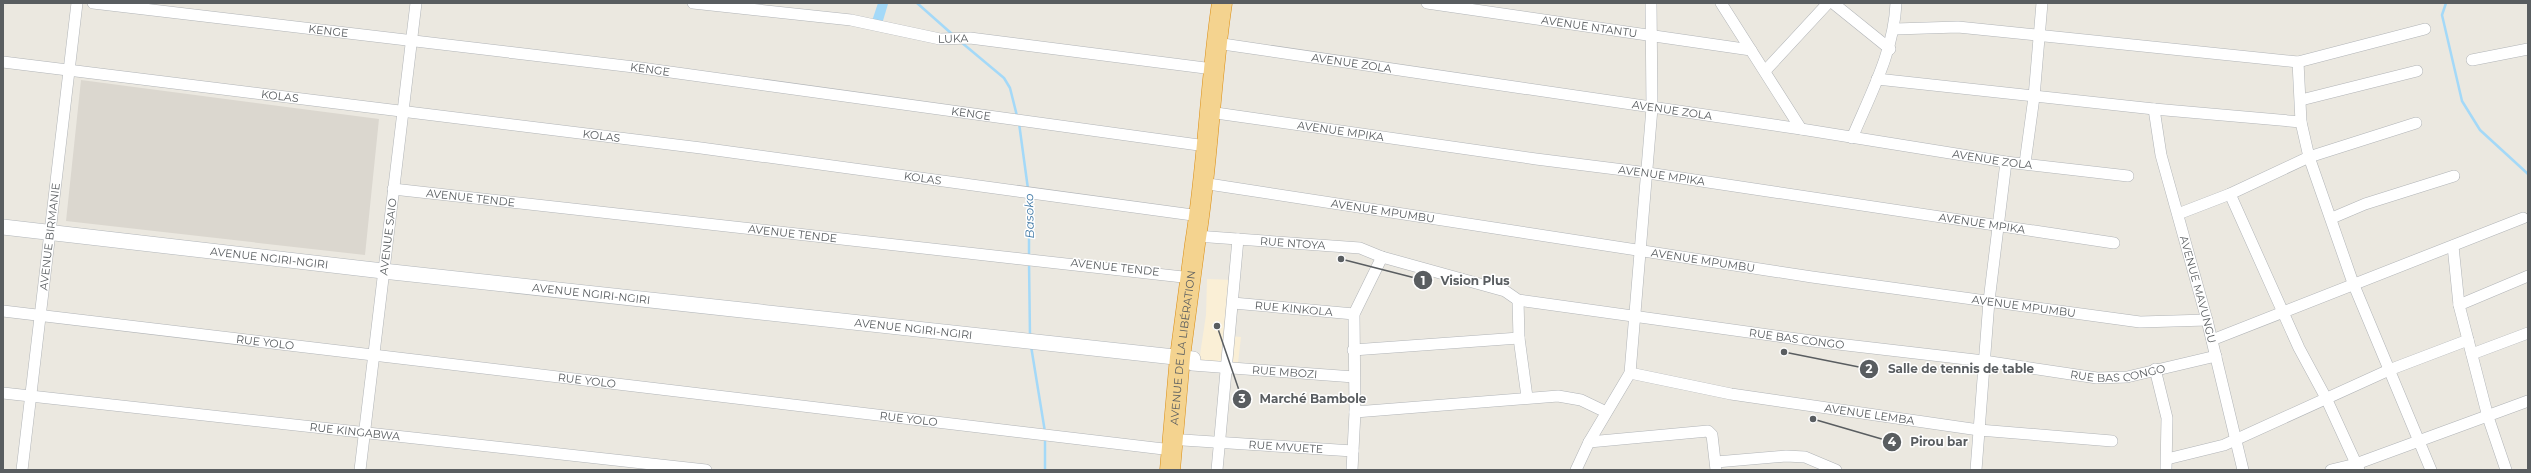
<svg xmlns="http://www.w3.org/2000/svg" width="2531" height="473" font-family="Montserrat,sans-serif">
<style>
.commercial{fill:#faefd6}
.education{fill:#dbd7cf}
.water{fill:#a4d9f8}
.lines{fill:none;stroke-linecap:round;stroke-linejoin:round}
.stream{stroke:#a4d9f8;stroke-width:2.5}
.street-casing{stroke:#b1b4b7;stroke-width:12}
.secondary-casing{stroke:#b2b6ba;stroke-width:16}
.highway-casing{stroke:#da8d12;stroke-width:21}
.street{stroke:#fff;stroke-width:11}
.secondary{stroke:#fff;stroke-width:15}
.highway{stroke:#f4d38f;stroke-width:20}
.labels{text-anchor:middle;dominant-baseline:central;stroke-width:3;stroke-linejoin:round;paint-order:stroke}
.street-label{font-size:11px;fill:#595d60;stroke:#fff}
.water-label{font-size:12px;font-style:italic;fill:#437ba7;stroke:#fff}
.leader{fill:none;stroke:#595d60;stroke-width:1.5}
.callout-dot{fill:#595d60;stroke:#fff;stroke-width:1.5}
.mark-label{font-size:12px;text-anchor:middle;font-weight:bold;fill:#fff}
.callout-label{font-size:12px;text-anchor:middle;font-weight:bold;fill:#595d60;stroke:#fff;stroke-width:3;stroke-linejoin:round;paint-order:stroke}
</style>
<rect width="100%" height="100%" fill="#ebe8e0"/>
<path class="commercial" d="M1207 279 1235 280 1229 336 1241 337 1238 363 1199 361 1206 315Z"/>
<path class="education" d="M81 80 379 119 365 255 66 221Z"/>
<path class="water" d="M878 3 888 4 882 24 872 21Z"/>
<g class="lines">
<g class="stream">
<path d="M917 3 952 34"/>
<path d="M2446 3 2442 15 2462 101 2480 130 2528 174"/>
<path d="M961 42 1004 78 1010 88 1017 116"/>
<path d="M1019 123 1028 189"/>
<path d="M1029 196V257"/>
<path d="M1029 262 1030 337"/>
<path d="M1031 346 1045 432"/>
<path d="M1045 439V470"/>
</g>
<g class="street-casing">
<g id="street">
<path id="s1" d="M93 3 634 67 1206 146"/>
<path id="s2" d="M693 3 851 20 940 39 970 38 1213 69"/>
<path id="s3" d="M1427 3 1751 50"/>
<path d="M1721 3 1801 129"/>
<path d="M1833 3 1890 49"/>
<path d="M1895 29 1958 27 2298 62 2425 29"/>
<path id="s4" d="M1216 43 1801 129 2006 162 2128 176"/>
<path d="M2472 60 2528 49"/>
<path id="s5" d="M3 62 701 148 1200 216"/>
<path d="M2298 62 2301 122 2309 157 2353 283 2431 470"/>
<path d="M1765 71 1828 3"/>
<path d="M1877 79 2154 109 2301 122"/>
<path d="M2301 100 2417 71"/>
<path id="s6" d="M2154 109 2161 155 2207 320 2243 470"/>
<path id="s7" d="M1209 112 1536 159 1648 173 2114 243"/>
<path d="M1852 138C1871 93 1894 51 1896 3"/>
<path d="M2025 163 2034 97 2042 3"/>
<path id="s8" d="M1202 183 1812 277 2140 322 2207 320"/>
<path id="s9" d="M393 189 1192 278"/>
<path d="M2230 194 2299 348 2326 398 2359 470"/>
<path d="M2178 214 2230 194 2309 157 2416 123"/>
<path d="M2332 218 2365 204 2454 176"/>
<path id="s10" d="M1196 236 1360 248 1382 257 1505 291 1518 300 1812 341 1984 361 2097 378 2127 377 2216 356"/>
<path d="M2453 246 2459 305"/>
<path d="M1518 300 1519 338 1527 397"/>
<path id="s11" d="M1233 303 1354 314"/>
<path id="s12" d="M3 311 1172 450"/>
<path d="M2212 340 2523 218"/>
<path d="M1353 350 1519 338"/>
<path d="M2472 354 2528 333"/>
<path id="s13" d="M1192 365 1354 377"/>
<path d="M2155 369 2167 418 2166 470"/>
<path id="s14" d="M1630 373 1731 394 1979 430 2112 441"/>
<path id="s15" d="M3 393 706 470"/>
<path d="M1355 412 1558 396 1581 400 1606 412"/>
<path id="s16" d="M1183 440 1353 451"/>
<path d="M1589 442 1708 431 1712 435 1716 470"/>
<path d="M2167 459 2224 445 2389 370 2468 340"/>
<path d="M1716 462 1786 456 1805 457 1836 470"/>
<path id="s17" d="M22 470 77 3"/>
<path id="s18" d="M360 470 416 3"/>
<path d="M1217 470 1238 239"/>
<path d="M1352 470 1355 412 1354 314 1382 257"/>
<path d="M1576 470 1589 442 1630 373 1652 108 1651 3"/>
<path d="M1976 470 1989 301 2006 162"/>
<path d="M2331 470 2356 464 2528 401"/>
<path d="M2506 470 2488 417 2459 305 2528 276"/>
</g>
</g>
<g class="secondary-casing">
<g id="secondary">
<path id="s19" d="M3 227 383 271 1193 359"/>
</g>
</g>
<g class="highway-casing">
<g id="highway">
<path id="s20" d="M1170 470 1180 357 1195 244C1208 165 1210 83 1222 3"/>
</g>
</g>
<use href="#street" class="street"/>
<use href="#secondary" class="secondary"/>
<use href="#highway" class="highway"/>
</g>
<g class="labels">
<g class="street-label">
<text stroke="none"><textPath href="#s3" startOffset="164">AVENUE NTANTU</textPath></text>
<text stroke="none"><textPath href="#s1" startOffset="237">KENGE</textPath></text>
<text stroke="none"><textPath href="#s2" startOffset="263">LUKA</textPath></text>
<text stroke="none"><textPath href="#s4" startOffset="137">AVENUE ZOLA</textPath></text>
<text stroke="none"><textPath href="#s1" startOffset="561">KENGE</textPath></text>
<text stroke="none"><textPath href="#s5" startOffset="279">KOLAS</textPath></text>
<text stroke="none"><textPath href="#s4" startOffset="461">AVENUE ZOLA</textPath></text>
<text stroke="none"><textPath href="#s1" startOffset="885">KENGE</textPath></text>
<text stroke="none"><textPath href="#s7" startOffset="133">AVENUE MPIKA</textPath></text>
<text stroke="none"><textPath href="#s5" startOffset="603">KOLAS</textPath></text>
<text stroke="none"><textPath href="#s4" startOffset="785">AVENUE ZOLA</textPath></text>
<text stroke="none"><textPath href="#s7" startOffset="457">AVENUE MPIKA</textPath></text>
<text stroke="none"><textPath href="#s5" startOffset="927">KOLAS</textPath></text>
<text stroke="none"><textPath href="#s9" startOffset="78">AVENUE TENDE</textPath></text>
<text stroke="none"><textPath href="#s8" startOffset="183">AVENUE MPUMBU</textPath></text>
<text stroke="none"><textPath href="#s7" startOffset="781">AVENUE MPIKA</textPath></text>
<text stroke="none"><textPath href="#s9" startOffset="402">AVENUE TENDE</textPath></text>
<text stroke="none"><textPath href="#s18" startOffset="235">AVENUE SAIO</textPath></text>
<text stroke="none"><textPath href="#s17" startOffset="235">AVENUE BIRMANIE</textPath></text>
<text stroke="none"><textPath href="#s10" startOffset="97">RUE NTOYA</textPath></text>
<text stroke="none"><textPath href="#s19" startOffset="268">AVENUE NGIRI-NGIRI</textPath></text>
<text stroke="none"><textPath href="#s8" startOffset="507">AVENUE MPUMBU</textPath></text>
<text transform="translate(1115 267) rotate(6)">AVENUE TENDE</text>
<text stroke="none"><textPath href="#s6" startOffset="186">AVENUE MAVUNGU</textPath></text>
<text stroke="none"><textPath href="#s19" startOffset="592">AVENUE NGIRI-NGIRI</textPath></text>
<text stroke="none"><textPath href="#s8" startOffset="831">AVENUE MPUMBU</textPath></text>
<text stroke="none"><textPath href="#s11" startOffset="61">RUE KINKOLA</textPath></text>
<text stroke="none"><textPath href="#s19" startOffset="916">AVENUE NGIRI-NGIRI</textPath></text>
<text stroke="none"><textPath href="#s10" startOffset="613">RUE BAS CONGO</textPath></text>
<text stroke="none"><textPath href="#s12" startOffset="264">RUE YOLO</textPath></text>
<text stroke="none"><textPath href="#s20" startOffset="123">AVENUE DE LA LIBÉRATION</textPath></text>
<text stroke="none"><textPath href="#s10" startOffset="937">RUE BAS CONGO</textPath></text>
<text stroke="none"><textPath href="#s13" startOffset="93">RUE MBOZI</textPath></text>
<text stroke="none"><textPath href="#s12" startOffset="588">RUE YOLO</textPath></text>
<text stroke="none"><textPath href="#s14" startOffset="243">AVENUE LEMBA</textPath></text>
<text stroke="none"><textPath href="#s12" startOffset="912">RUE YOLO</textPath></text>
<text stroke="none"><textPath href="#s15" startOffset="354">RUE KINGABWA</textPath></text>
<text stroke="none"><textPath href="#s16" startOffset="103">RUE MVUETE</textPath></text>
</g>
<g class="water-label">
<text transform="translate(1029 216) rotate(-91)">Basoko</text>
</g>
</g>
<path class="leader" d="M1341 259L1423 280M1784 352L1869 369M1217 326L1242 399M1813 419L1892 442"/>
<g class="callout-dot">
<circle cx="1341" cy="259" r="4"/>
<circle cx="1784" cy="352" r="4"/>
<circle cx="1217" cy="326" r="4"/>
<circle cx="1813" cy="419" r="4"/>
<circle cx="1423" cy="280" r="10"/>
<circle cx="1869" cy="369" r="10"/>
<circle cx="1242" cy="399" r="10"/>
<circle cx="1892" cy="442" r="10"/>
</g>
<g class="mark-label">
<text x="1423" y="285">1</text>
<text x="1869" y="373">2</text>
<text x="1242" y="403">3</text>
<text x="1892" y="446">4</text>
</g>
<g class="callout-label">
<text x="1475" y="285">Vision Plus</text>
<text x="1961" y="373">Salle de tennis de table</text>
<text x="1313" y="403">Marché Bambole</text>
<text x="1939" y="446">Pirou bar</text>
</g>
<rect width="2531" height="473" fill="none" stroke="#595d60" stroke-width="8"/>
</svg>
